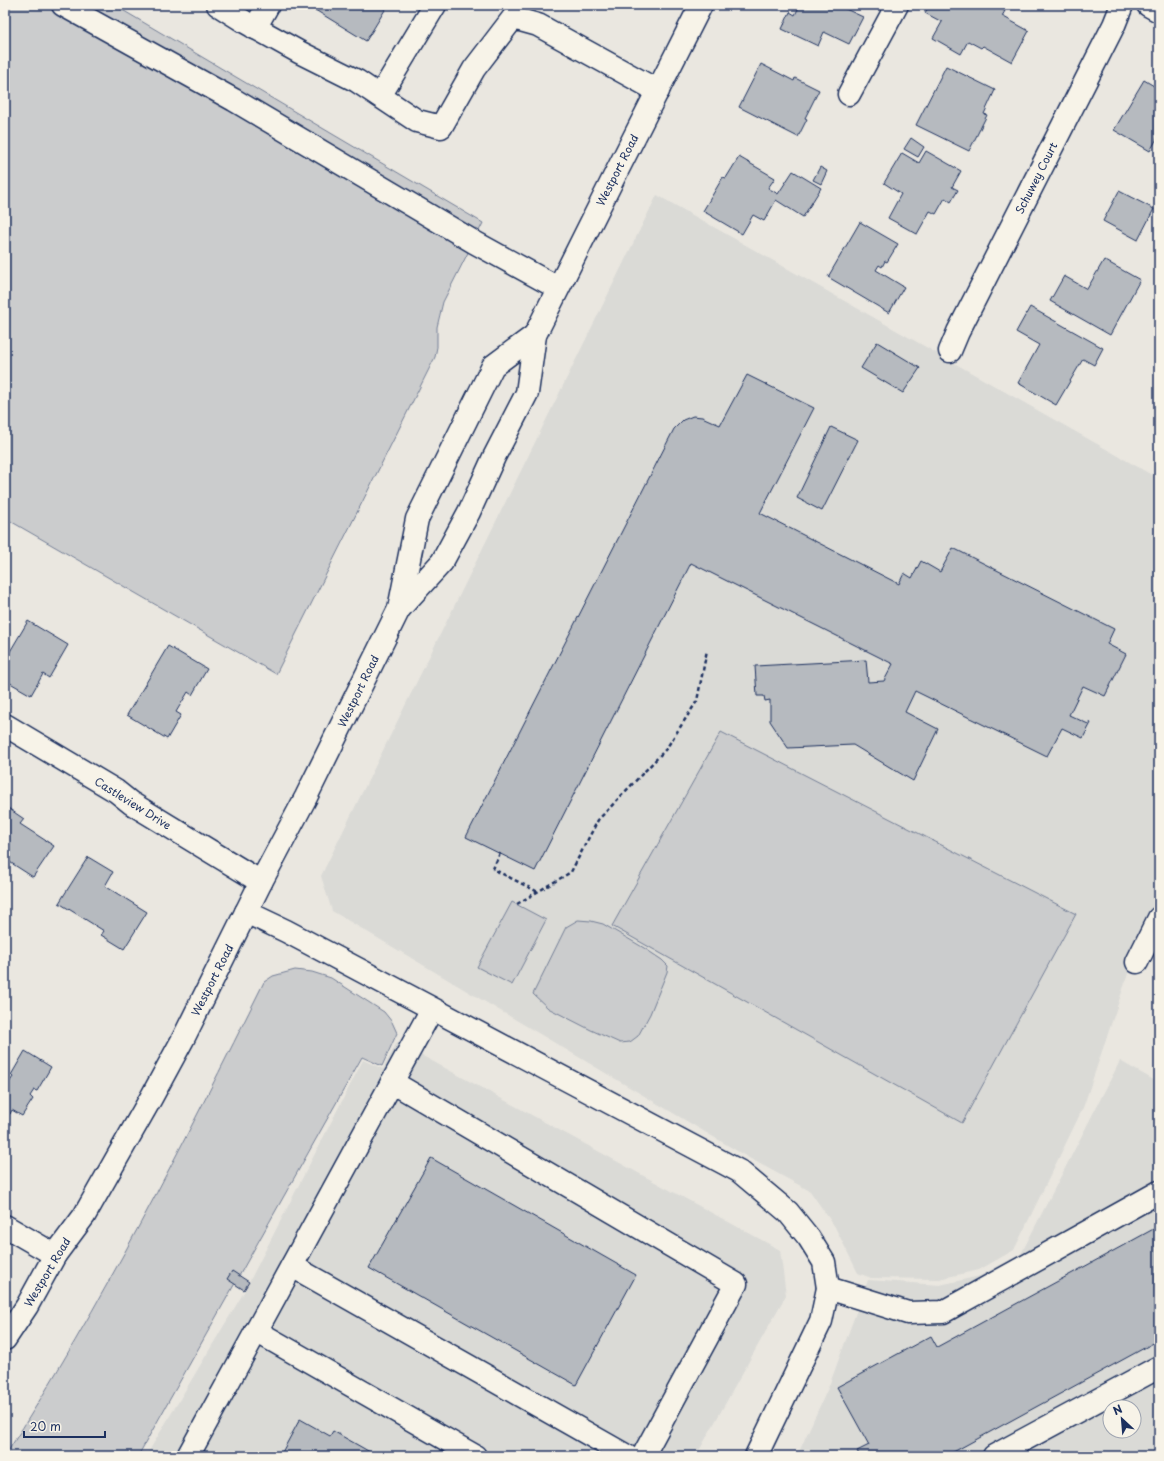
<svg xmlns="http://www.w3.org/2000/svg" width="1164" height="1461" font-family="'Playpen Sans',sans-serif">
<style>
.built{fill:#dadad6;fill-rule:evenodd}
.green{fill:#cbcccd;stroke:#737e96}
.building{fill:#b6babf;stroke:#1b2f5e}
.lines{fill:none;stroke-linecap:round;stroke-linejoin:round}
.minor-casing{stroke:#1b2f5e;stroke-width:25}
.major-casing{stroke:#1b2f5e;stroke-width:25}
.path{stroke:#1b2f5e;stroke-width:2.5;stroke-dasharray:4 3;stroke-linecap:butt}
.minor{stroke:#f7f3e8;stroke-width:22}
.major{stroke:#f7f3e8;stroke-width:22}
.labels{text-anchor:middle;dominant-baseline:central;stroke-width:3;stroke-linejoin:round;paint-order:stroke}
.street-label{font-size:11px;fill:#1b2f5e;stroke:#f7f3e8}
</style>
<rect width="100%" height="100%" fill="#eae7e0"/>
<filter id="ink" filterUnits="userSpaceOnUse"><feTurbulence type="fractalNoise" baseFrequency=".025" numOctaves="2"/><feDisplacementMap in="SourceGraphic" scale="8" xChannelSelector="R" yChannelSelector="G"/><feConvolveMatrix kernelMatrix="1 2 1 2 8 2 1 2 1" color-interpolation-filters="sRGB"/></filter>
<g filter="url(#ink)">
<g class="built">
<path d="M657 195 1159 479V903L1132 962 1083 1108 1014 1250 979 1270 939 1279 871 1278 858 1273 835 1227 810 1191 749 1158 332 911 321 876Z"/>
<path d="M397 1042 780 1250 786 1295 696 1456H146L244 1292 363 1060 383 1069Z"/>
<path d="M1120 1061 1159 1083V1456H797L829 1386 868 1280 940 1285 980 1276 1021 1254ZM1110 1407H1134V1431H1110Z"/>
</g>
<g class="green">
<path d="M5 5H114L483 223 443 302 437 327V347L435 357 276 674 5 518Z"/>
<path d="M721 732 1076 914 962 1123 612 926Z"/>
<path d="M512 902 546 920 512 985 477 967Z"/>
<path d="M578 920 591 921 603 924 644 948 662 960 668 966 667 972 650 1014 638 1036 630 1042 620 1043 591 1030 548 1008 533 994 566 927Z"/>
<path d="M295 970 312 972 331 978 384 1012 392 1022 397 1033 382 1066 362 1057 138 1456H5C102 1304 184 1143 264 982L273 976Z"/>
</g>
<g class="building">
<path d="M307 5H388L366 41Z"/>
<path d="M800 5H837L863 17 849 44 824 32 818 46 782 29 790 12 795 15Z"/>
<path d="M929 5H994L1005 11 1002 16 1029 31 1012 62 983 46 981 48 968 41 961 54 933 38 942 22 925 13Z"/>
<path d="M761 64 794 81 795 78 819 90 805 118 807 119 798 137 739 107Z"/>
<path d="M946 66 995 90 984 114 987 115 969 151 916 125Z"/>
<path d="M1144 80 1159 89V135L1150 151 1114 130Z"/>
<path d="M911 138 924 147 918 157 904 149Z"/>
<path d="M926 151 961 171 952 187 958 190 951 202 945 198 936 214 930 211 917 234 888 218 901 194 884 183 902 153 919 163Z"/>
<path d="M739 157 775 178 768 188 778 194 793 171 821 188 803 217 776 200 764 221 753 215 742 234 703 211 723 177 726 178Z"/>
<path d="M820 167 827 171 821 184 813 180Z"/>
<path d="M1119 191 1154 209 1138 240 1103 221Z"/>
<path d="M860 222 898 244 887 262 885 261 882 267 879 265 876 270 904 287 889 313 828 277Z"/>
<path d="M1104 260 1140 280 1110 335 1050 301 1064 276 1087 289Z"/>
<path d="M1030 307 1103 348 1094 365 1083 359 1056 405 1018 383 1039 345 1016 332Z"/>
<path d="M877 342 920 368 903 393 861 368Z"/>
<path d="M747 375 814 408 760 513 899 584 904 573 912 578 921 561 940 572 953 548 1114 629 1107 644 1126 654 1105 696 1083 686 1069 715 1088 724 1089 722 1091 723 1083 738 1062 728 1047 756 915 691 905 712 938 729 913 781 853 745 788 748 770 721V700L765 701 764 696H757L755 666 866 660 868 682 884 681 893 664 691 563 535 871 466 837 674 429 683 420 693 416 702 417 720 425Z"/>
<path d="M831 427 858 440 822 511 797 498Z"/>
<path d="M28 621 68 645 49 678 43 674 31 695 5 680V660Z"/>
<path d="M168 646 207 669 192 695 188 692 176 712 181 715 167 739 127 715Z"/>
<path d="M5 806 24 819 20 824 54 846 33 877 5 859Z"/>
<path d="M88 857 113 872 105 886 147 912 124 949 101 935 104 931 59 903Z"/>
<path d="M25 1051 51 1067 37 1091 34 1090 30 1096 33 1099 22 1116 12 1110 10 1114 5 1111V1082L8 1084 13 1077 11 1075Z"/>
<path d="M431 1158 636 1275 576 1385 369 1268Z"/>
<path d="M1159 1226V1340L946 1456H860L857 1451 869 1445 837 1387 931 1336 937 1347Z"/>
<path d="M232 1271 249 1282 244 1290 227 1279Z"/>
<path d="M300 1419 330 1436 333 1431 377 1456H280Z"/>
</g>
<g class="lines">
<g class="minor-casing">
<g id="minor">
<path d="M63 5 234 100 474 242 558 288"/>
<path d="M218 5 245 22 299 52 357 81 417 121 441 127 474 69 513 18 538 25 658 91"/>
<path d="M1148 5 1159 11"/>
<path d="M255 28 268 5"/>
<path d="M849 94 897 5"/>
<path d="M380 96 435 5"/>
<path d="M950 351 958 332 1114 25 1122 5"/>
<path d="M5 725 116 791 131 803 261 882"/>
<path d="M246 912 286 931 739 1171 788 1212 809 1238 824 1262 828 1288 821 1321 756 1456"/>
<path d="M1137 962 1159 918"/>
<path d="M392 1082 736 1284 643 1456"/>
<path d="M5 1226 55 1255"/>
<path d="M292 1266 627 1456"/>
<path d="M828 1288 908 1313 943 1312 1159 1192"/>
<path d="M256 1331 475 1456"/>
<path d="M188 1456 432 1009"/>
<path d="M994 1456 1159 1367"/>
</g>
</g>
<g class="major-casing">
<g id="major">
<path d="M399 609 442 562 469 512 494 457 527 393 535 335 616 173 701 5"/>
<path d="M5 1339 27 1306 55 1255 84 1216 151 1098 183 1039 261 882 306 797 399 609 417 519 493 366 535 335"/>
</g>
</g>
<g class="path">
<path d="M500 853 493 869 538 892"/>
<path d="M517 904 571 872 598 820 666 749 697 701 707 650"/>
</g>
<use href="#minor" class="minor"/>
<use href="#major" class="major"/>
</g>
</g>
<g class="labels">
<g class="street-label">
<text transform="translate(617 170) rotate(-63)">Westport Road</text>
<text transform="translate(1036 178) rotate(-63)">Schuwey Court</text>
<text transform="translate(358 691) rotate(-64)">Westport Road</text>
<text transform="translate(133 803) rotate(32)">Castleview Drive</text>
<text transform="translate(212 980) rotate(-63)">Westport Road</text>
<text transform="translate(47 1272) rotate(-59)">Westport Road</text>
</g>
</g>
<rect width="1164" height="1461" fill="none" stroke="#f7f3e8" stroke-width="20"/>
<rect x="10" y="10" width="1144" height="1441" fill="none" stroke="#1b2f5e" stroke-width="1.5" filter="url(#ink)"/>
<g transform="translate(1122 1419) rotate(334)"><circle r="19" fill="#f7f3e8" stroke="#9fa5b1"/>
<path d="M0-3L7 15L0 10L-7 15Z" fill="#1b2f5e"/>
<text y="-6" font-size="11" font-weight="bold" text-anchor="middle" fill="#1b2f5e">N</text>
</g>
<path d="M24 1431v6h81v-6" fill="none" stroke="#1b2f5e" stroke-width="2"/>
<text x="30" y="1431" font-size="12" fill="#1b2f5e" stroke="#f7f3e8" stroke-width="3" paint-order="stroke">20 m</text>
</svg>
